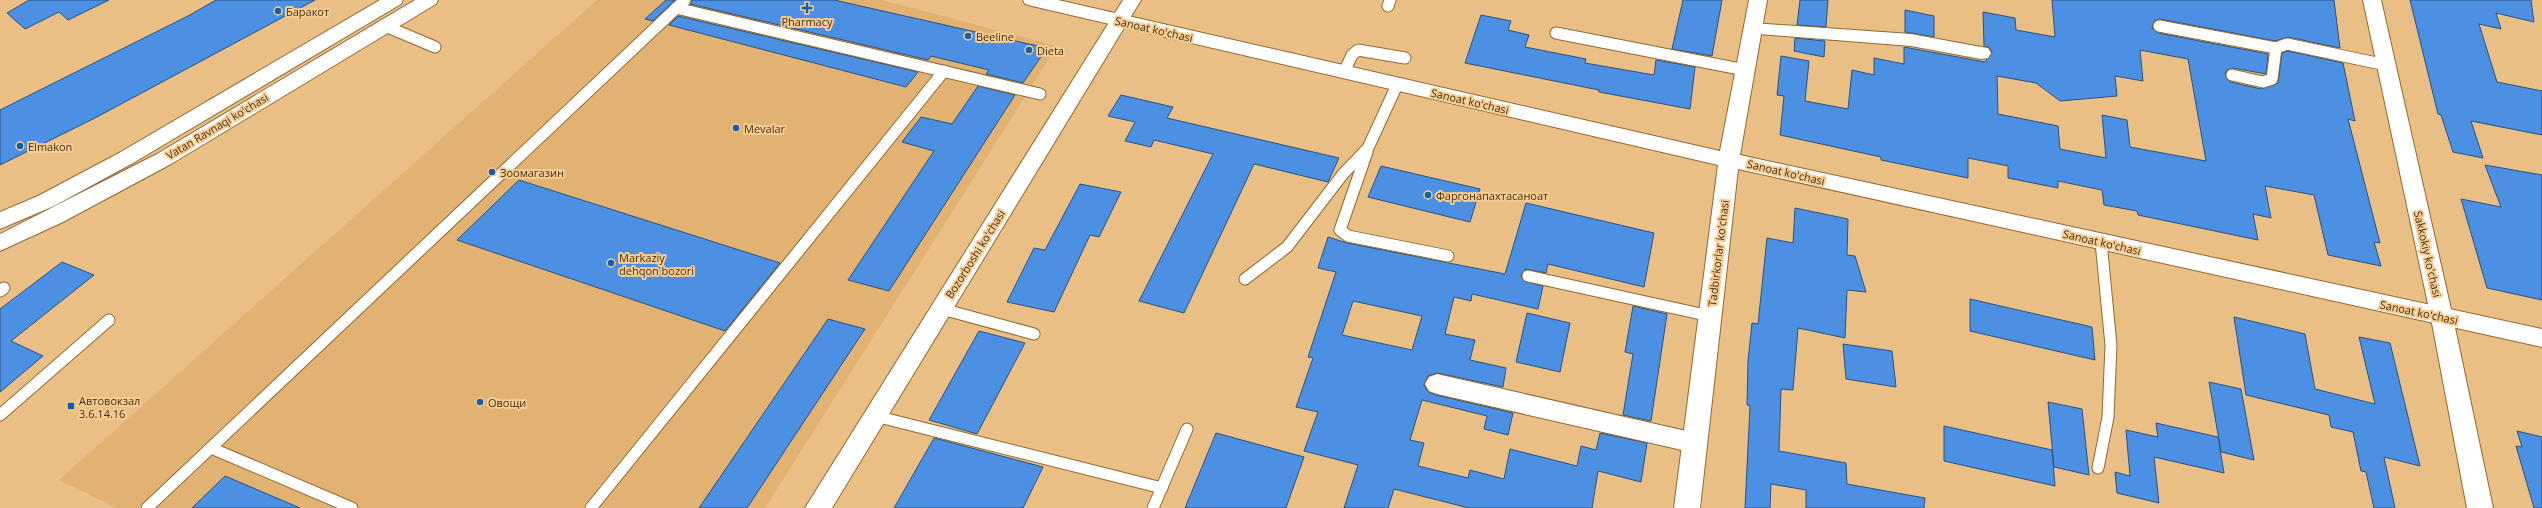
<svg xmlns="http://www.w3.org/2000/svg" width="2542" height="508" font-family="'Open Sans',sans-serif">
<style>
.built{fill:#e1b271}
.building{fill:#4c90e4;stroke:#2c5180;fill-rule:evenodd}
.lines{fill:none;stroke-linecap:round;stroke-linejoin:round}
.service-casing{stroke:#906a30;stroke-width:13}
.minor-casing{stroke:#906a30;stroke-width:2}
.tertiary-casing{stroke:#906a30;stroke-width:2}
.secondary-casing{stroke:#906a30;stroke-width:2}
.service{stroke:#fff;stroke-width:11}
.minor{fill:#fff;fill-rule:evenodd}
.tertiary{fill:#fff;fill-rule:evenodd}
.secondary{fill:#fff;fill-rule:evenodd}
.poi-dot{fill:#145ead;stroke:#f7cc91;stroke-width:1.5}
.labels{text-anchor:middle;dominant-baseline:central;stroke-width:4;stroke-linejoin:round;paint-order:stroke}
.poi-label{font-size:11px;fill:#43321a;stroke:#f7cc91;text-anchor:start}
.street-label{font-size:11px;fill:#43321a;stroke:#f7cc91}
</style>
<rect width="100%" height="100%" fill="#e9bf85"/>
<path class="built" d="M597 0H882L1057 46 765 508H117L59 480Z"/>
<g class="building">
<path d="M29 0H109L68 20 59 12 25 29 7 13Z"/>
<path d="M216 0H315L95 118 0 165V110L188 16Z"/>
<path d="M666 0H675L653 21 645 19Z"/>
<path d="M692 0H834L1047 48 1023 83 986 74 989 70 931 56 928 60 690 4Z"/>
<path d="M1683 0H1722L1712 56 1672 49Z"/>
<path d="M1800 0H1828L1826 27 1797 25Z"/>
<path d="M2052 0H2334L2340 48 2288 37 2275 41 2160 19 2154 21 2152 28 2158 33 2268 54 2266 74 2233 68 2227 70 2225 74 2230 82 2261 89 2278 83 2282 53 2288 51 2343 63 2355 121 2348 119 2380 243 2374 242 2381 266 2328 255 2314 195 2265 186 2271 218 2253 214 2258 240 2138 215 2137 211 2104 205 2102 190 2058 181V188L2008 178V166L1968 158V178L1881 160V157L1780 135 1784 96 1777 95 1781 56 1809 61 1805 101 1848 109 1852 70 1874 75V58L1904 64V47L1985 62 1992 52 1989 47 1984 46 1983 12 2015 18 2016 30 2055 37ZM2140 50 2188 59 2206 161 2130 147 2127 120 2102 115 2106 158 2060 149 2058 126 1998 114 1997 76 2036 83 2060 101 2117 96 2115 76 2143 81Z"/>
<path d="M2410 0H2531L2534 22 2496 13 2501 29 2479 24 2497 82 2542 91V135L2471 121 2483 158 2453 152 2441 115 2438 114Z"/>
<path d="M1905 10 1934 16V37L1905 32Z"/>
<path d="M1481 15 1511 21 1508 30 1529 35 1525 47 1586 59 1585 63 1654 75 1656 60 1695 67 1690 109 1599 92V90L1465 63Z"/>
<path d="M678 16 918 72 906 87 669 25Z"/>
<path d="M1795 38 1825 41 1824 57 1794 51Z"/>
<path d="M978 86 1015 95 889 291 848 280 934 151 902 142 921 117 952 124Z"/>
<path d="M1121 95 1173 107 1167 118 1339 158 1328 182 1254 164 1184 313 1139 301 1213 154 1154 140 1151 147 1125 141 1135 122 1108 116Z"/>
<path d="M2485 165 2542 175V300L2487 288 2461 199 2501 207Z"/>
<path d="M1381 166 1480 189 1470 222 1368 197Z"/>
<path d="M519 180 780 263 725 331 457 240Z"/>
<path d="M1080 184 1121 192 1099 237 1090 235 1054 312 1007 302 1034 248 1045 250Z"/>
<path d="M1526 203 1654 233 1644 287 1548 264 1546 273 1526 269 1521 275 1524 281 1543 286 1538 309 1472 294 1471 301 1454 297 1445 334 1475 340 1470 360 1506 368 1503 387 1437 373 1428 376 1424 385 1428 392 1436 395 1513 413 1508 435 1484 429 1487 416 1422 400 1410 440 1424 443 1418 466 1468 478 1470 470 1504 479 1510 449 1577 466 1581 446 1596 450 1600 433 1647 443 1641 482 1598 471 1592 508H1469L1394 489 1388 508H1344L1358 465 1304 451 1318 412 1296 407 1313 358 1308 357 1336 272 1318 268 1328 237 1347 243 1505 274ZM1353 301 1422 316 1412 350 1342 335Z"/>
<path d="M1795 208 1848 219 1847 255 1855 256 1866 292 1847 290 1845 338 1798 328 1793 390 1781 389 1779 451 1846 463 1847 484 1925 498 1924 508H1806V490L1771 484 1770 508H1745L1750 406 1747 405 1748 361 1752 323 1758 324 1767 238 1793 243Z"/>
<path d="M62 262 94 275 11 341 43 356 0 392V309Z"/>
<path d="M1970 299 2092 327 2095 360 1970 331Z"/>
<path d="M1633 306 1667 314 1651 421 1623 415 1633 354 1625 352Z"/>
<path d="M1527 313 1570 323 1560 372 1516 362Z"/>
<path d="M2234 317 2305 334 2315 389 2375 404 2359 337 2390 343 2420 466 2384 457 2395 508H2374L2366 472 2361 471 2353 432 2331 427 2329 415 2246 395Z"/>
<path d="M828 319 865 329 747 508H699Z"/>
<path d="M979 331 1025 343 977 434 929 420Z"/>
<path d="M1843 344 1892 351 1896 387 1846 379Z"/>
<path d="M2209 382 2241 389 2254 460 2221 452Z"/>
<path d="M2048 402 2082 409 2089 475 2054 467Z"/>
<path d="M2156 423 2218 437 2224 473 2154 457 2159 503 2117 493 2115 472 2130 476 2126 430 2158 437Z"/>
<path d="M1944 426 2052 450 2055 486 1944 461Z"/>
<path d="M2517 431 2542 437V508H2534L2516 446 2522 447Z"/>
<path d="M1216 433 1304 457 1286 508H1185Z"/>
<path d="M934 438 1043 467 1023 508H894Z"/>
<path d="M225 476 300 508H192Z"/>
</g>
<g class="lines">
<g class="service-casing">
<g id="service">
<path d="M1388 6 1390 0"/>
<path d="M676 8 1040 94"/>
<path d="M385 26 435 47"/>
<path d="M2159 26 2276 48"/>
<path d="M1556 33 1745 70"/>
<path d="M1344 72 1352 55 1358 50 1405 58"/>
<path d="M2232 75 2263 82 2272 79 2276 48 2287 44 2386 65"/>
<path d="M1367 152 1340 230 1348 236 1448 256"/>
<path d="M1528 276 1710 316"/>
<path d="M1245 279 1287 247 1343 174 1368 148 1397 85"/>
<path d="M0 291 4 288"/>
<path d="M942 309 1034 334"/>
<path d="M0 415 109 320"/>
<path d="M875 416 1162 488"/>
<path d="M211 448 352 508"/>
<path d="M2098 468 2108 417 2111 345 2101 242"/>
<path d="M147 508 685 0"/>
<path d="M591 508 944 71"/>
<path d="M1153 508 1187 429"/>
</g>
</g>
<g class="minor-casing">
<g id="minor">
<path d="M1123 0H1141L832 508H805Z"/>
<path d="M1753 23 1911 34 1981 47 1988 48 1991 53 1988 58 1981 59 1911 46 1746 33 1744 29 1746 25Z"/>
<path d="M2442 309 2450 312 2453 318 2493 508H2467L2431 318 2434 312Z"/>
<path d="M1437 374 1695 433 1704 436 1707 443 1704 450 1695 453 1437 394 1429 391 1425 384 1429 377Z"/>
</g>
</g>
<g class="tertiary-casing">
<path id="tertiary" d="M2363 0H2381L2453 318 2450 324 2442 327 2434 324 2431 318Z"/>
</g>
<g class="secondary-casing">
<g id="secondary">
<path d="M380 0H403L401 4 133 163 54 206 0 229V212L38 196 119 153Z"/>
<path d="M415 0H438L436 4 171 164 63 222 0 251V234L157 154Z"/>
<path d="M1023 0H1058L1720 151 1749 0H1767L1740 155 2542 329V347L1738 169 1700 508H1674L1718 165 1032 6 1025 4Z"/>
</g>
</g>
<use href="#service" class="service"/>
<use href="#minor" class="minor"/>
<use href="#tertiary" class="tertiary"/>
<use href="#secondary" class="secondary"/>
</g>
<g class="poi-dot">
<path d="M805 2h4v4h4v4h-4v4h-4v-4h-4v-4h4z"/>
<circle cx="278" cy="11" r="4"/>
<circle cx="968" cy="36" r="4"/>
<circle cx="1029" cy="50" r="4"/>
<circle cx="736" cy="128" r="4"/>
<circle cx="20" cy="146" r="4"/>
<circle cx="492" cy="172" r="4"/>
<circle cx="1428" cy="195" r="4"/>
<circle cx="611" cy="263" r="4"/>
<circle cx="480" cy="402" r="4"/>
<rect x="67" y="402" width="8" height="8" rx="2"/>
</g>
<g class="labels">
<g class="poi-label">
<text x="286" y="11">Баракот</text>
<text x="807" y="21" text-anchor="middle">Pharmacy</text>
<text x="976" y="36">Beeline</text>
<text x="1037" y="50">Dieta</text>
<text x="744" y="128">Mevalar</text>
<text x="28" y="146">Elmakon</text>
<text x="500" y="172">Зоомагазин</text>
<text x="1436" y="195">Фаргонапахтасаноат</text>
<text x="619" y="257">Markaziy<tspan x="619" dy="13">dehqon bozori</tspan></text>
<text x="79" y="400">Автовокзал<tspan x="79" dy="13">3.6.14.16</tspan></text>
<text x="488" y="402">Овощи</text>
</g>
<g class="street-label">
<text transform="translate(1154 29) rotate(13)">Sanoat ko'chasi</text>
<text transform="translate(1470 101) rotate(13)">Sanoat ko'chasi</text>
<text transform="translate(217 126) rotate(-31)">Vatan Ravnaqi ko'chasi</text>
<text transform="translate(1786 172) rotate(13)">Sanoat ko'chasi</text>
<text transform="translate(2102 242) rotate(13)">Sanoat ko'chasi</text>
<text transform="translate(1718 253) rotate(-83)">Tadbirkorlar ko'chasi</text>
<text transform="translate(975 254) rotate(-58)">Bozorboshi ko'chasi</text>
<text transform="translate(2428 254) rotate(77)">Sakkokiy ko'chasi</text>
<text transform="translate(2419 312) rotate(12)">Sanoat ko'chasi</text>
</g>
</g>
</svg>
